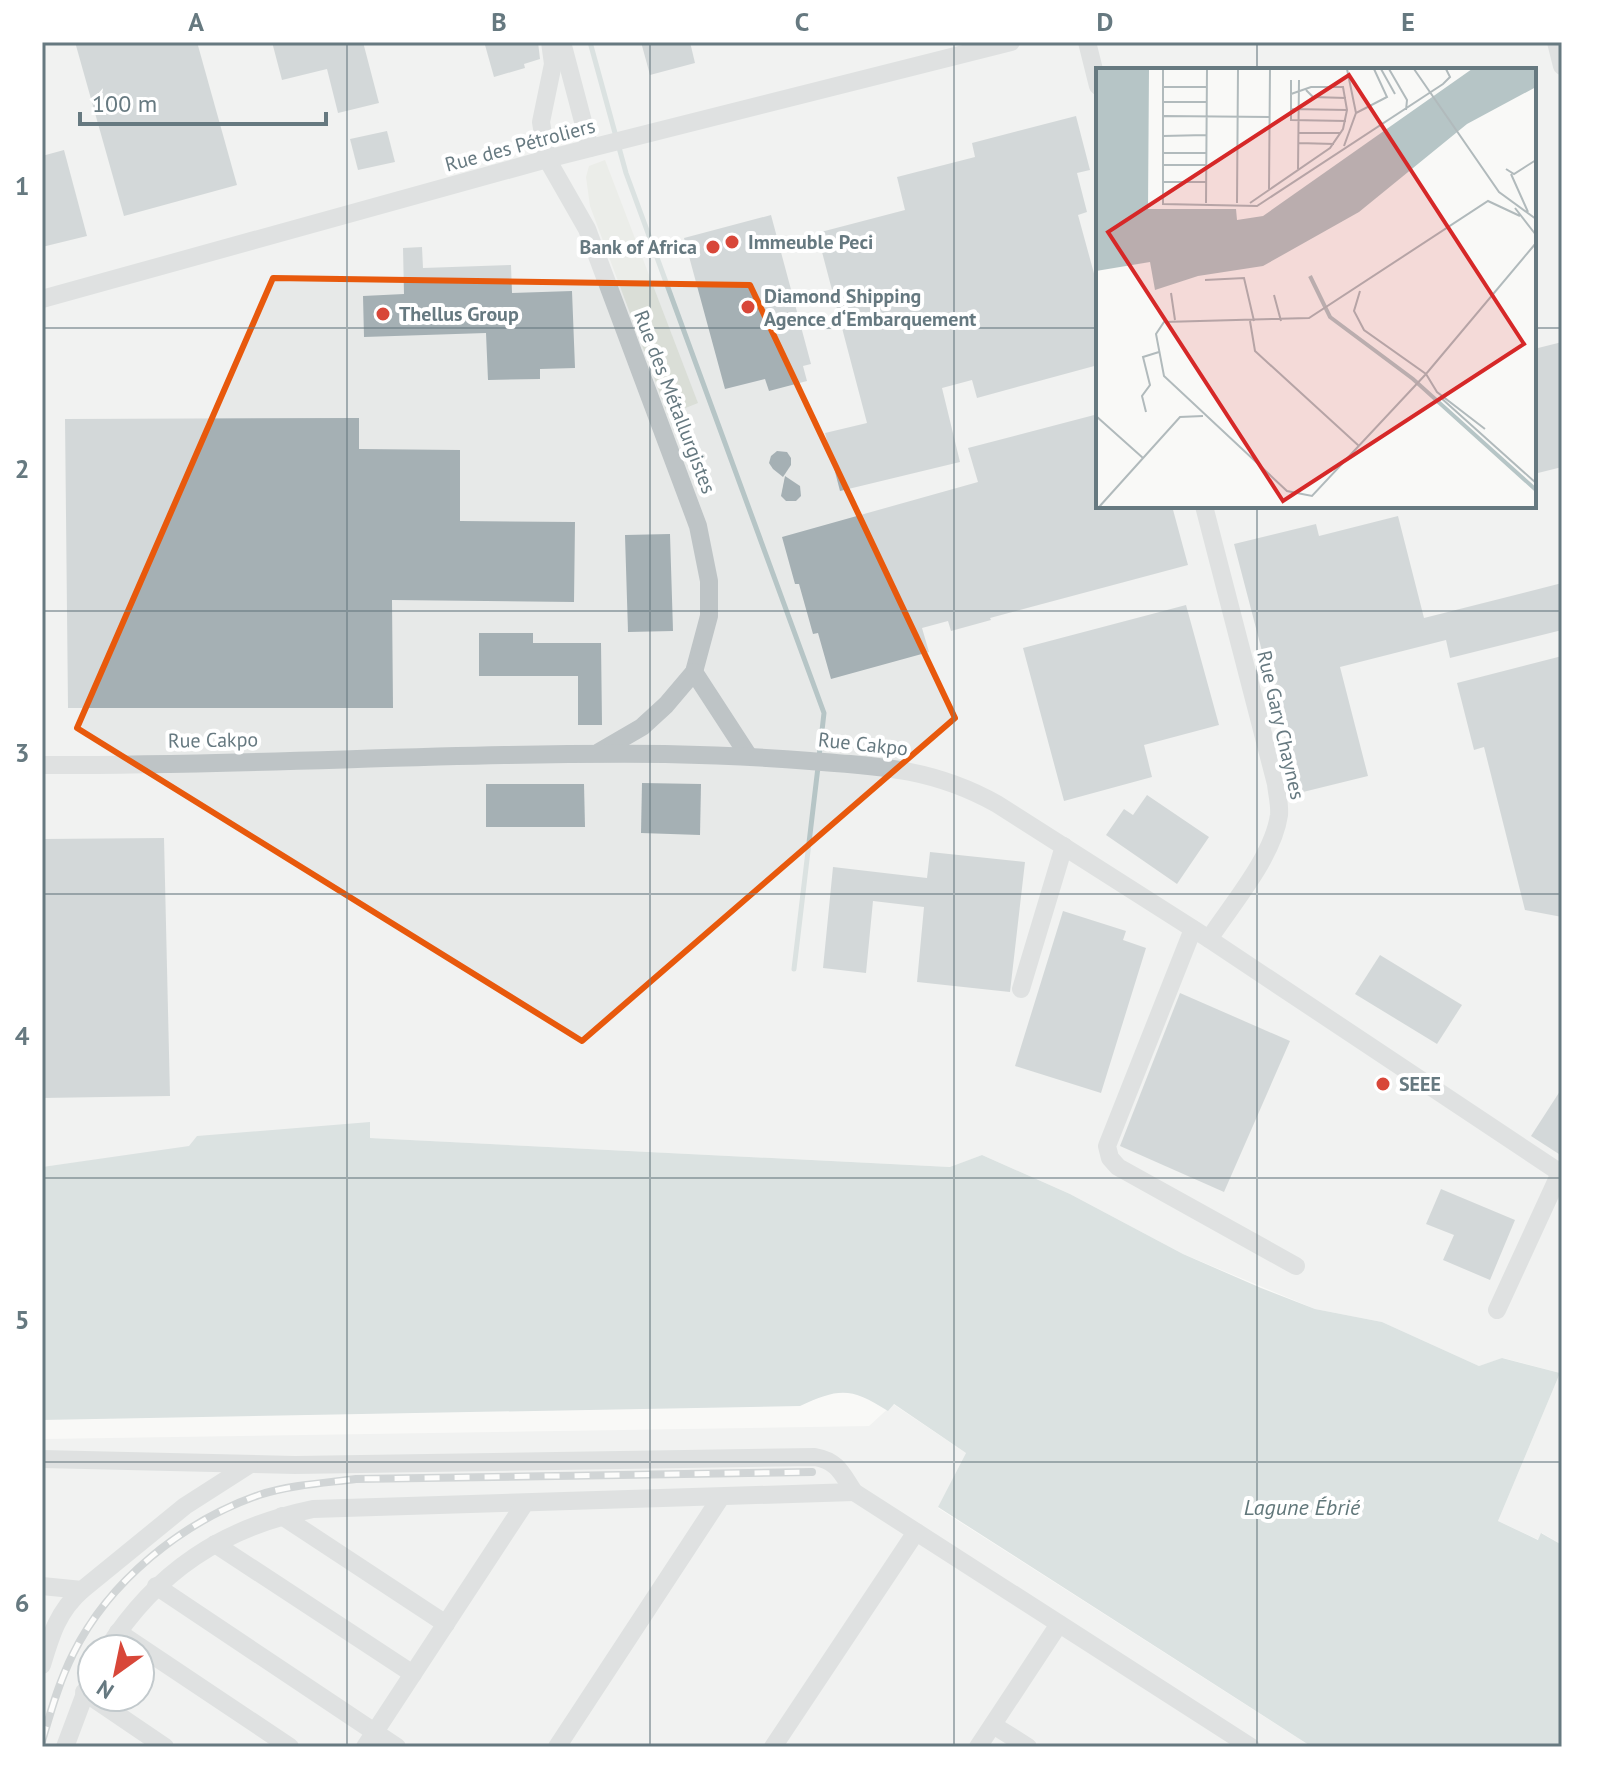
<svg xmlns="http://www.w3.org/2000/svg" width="1604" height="1789" font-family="'PT Sans',sans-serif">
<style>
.built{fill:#e7e9e8;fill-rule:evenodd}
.green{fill:#daded7}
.water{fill:#b6c5c6}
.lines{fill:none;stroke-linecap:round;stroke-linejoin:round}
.stream{stroke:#b6c5c6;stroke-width:5}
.building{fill:#a5b0b4}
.minor{stroke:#bec4c6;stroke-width:18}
.rail-casing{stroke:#a0a9ad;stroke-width:8}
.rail{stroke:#fff;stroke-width:5;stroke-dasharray:15;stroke-linecap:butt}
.marked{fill:none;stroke:#e8590c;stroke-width:6;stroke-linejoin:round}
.grid{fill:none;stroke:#667980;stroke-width:2;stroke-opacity:0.55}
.poi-dot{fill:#d84739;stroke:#fff;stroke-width:3}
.labels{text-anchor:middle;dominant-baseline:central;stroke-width:8;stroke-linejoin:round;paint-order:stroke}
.street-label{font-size:20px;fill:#667980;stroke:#fff}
.poi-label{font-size:20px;font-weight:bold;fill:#667980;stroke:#fff;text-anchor:start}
.water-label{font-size:22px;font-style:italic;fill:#61777a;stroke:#fff}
.inset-river{fill:none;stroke:#b6c5c6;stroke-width:4}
.inset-road{fill:none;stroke:#b1babc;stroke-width:2}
.view{fill:#d62828;fill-opacity:0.15;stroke:#d62828;stroke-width:4}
.inset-edge{fill:none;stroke:#667980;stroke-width:4}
.neatline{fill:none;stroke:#667980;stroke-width:3}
.grid-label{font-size:26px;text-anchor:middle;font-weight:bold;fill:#667980}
</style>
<rect width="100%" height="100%" fill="#f9f9f7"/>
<g class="built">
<path d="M42 42H1562V1545L1542 1533 1539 1540 1498 1521 1560 1373 1503 1358 1479 1366 1382 1322 1315 1309 1183 1254 1070 1194 982 1155 951 1167 369 1138 370 1123 42 1167ZM1098 70H1534V506H1098Z"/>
<path d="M893 1404 966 1453 938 1508 1312 1747H42V1439L869 1426ZM92 1649H140V1697H92Z"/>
</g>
<path class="green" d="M605 160 698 403 668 415 590 206 586 177 589 166Z"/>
<path class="water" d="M370 1122V1138L950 1167 982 1155 1070 1194 1183 1254 1261 1288 1315 1309 1382 1322 1479 1366 1502 1358 1560 1373 1498 1521 1538 1540 1541 1533 1562 1545V1747H1312L938 1507 966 1453 894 1404 888 1411C851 1387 839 1388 800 1406L42 1420V1167L189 1146 197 1136Z"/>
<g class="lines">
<g class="stream">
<path d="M590 42 626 173 824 713 819 757"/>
<path d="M794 969 818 767"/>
</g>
</g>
<g class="building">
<path d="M75 42H197L237 185 124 216Z"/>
<path d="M272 42H363L379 103 338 113 327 69 282 80Z"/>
<path d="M496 42H538L540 59 524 64 525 68 494 77 485 45Z"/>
<path d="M641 42H690L695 63 650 75Z"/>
<path d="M1076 116 1090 170 1077 173 1087 212 1078 215 1098 288V365L977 398 972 380 942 388 960 462 840 491 825 433 867 423 817 233 905 210 897 177 975 157 972 143Z"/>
<path d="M387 131 395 162 358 170 350 139Z"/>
<path d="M64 150 87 236 42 247V156Z"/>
<path d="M771 215 811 364 803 366 807 381 769 391 765 379 725 389 684 238Z"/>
<path d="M422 247 423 268 511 265 512 293 572 291 575 368 540 369V379L488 380 486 333 364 337 363 296 404 294 403 248Z"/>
<path d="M1562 342V467L1534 474V349Z"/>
<path d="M1098 414V506H1172L1188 565 990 618 991 620 951 631 948 621 922 628 929 652 831 679 818 633 813 634 799 584H795L782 537 978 482 968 448Z"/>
<path d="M359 418V449L460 450V521L575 522 574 602 392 600 393 708H68L65 419Z"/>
<path d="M777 451 787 452 791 458V465L783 477 773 469 769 463 771 456Z"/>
<path d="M785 476 800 486 801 496 796 501H786L781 496Z"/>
<path d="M1398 516 1424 618 1562 583V630L1450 658 1446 640 1340 667 1368 776 1299 793 1234 544 1316 524 1319 536Z"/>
<path d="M670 534 673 631 628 632 625 535Z"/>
<path d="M1186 605 1219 725 1144 745 1152 777 1064 801 1023 648Z"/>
<path d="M479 633H533V643H601L602 725H578V676H479Z"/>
<path d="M1562 656V917L1525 910 1484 747 1474 750 1457 683Z"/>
<path d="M642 783 701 784 700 835 641 833Z"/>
<path d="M486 784H584L585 827H486Z"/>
<path d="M1147 795 1209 837 1177 884 1106 835 1124 809 1133 815Z"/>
<path d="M164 838 170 1096 42 1098V839Z"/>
<path d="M930 852 1025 862 1010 992 917 982 924 907 873 901 866 973 823 968 833 867 927 878Z"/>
<path d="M1063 911 1126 931 1123 940 1146 948 1101 1093 1015 1066Z"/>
<path d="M1380 955 1462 1005 1437 1044 1355 994Z"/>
<path d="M1180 993 1290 1041 1224 1192 1120 1146Z"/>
<path d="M1562 1088V1156L1531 1136Z"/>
<path d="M1441 1189 1515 1220 1490 1280 1443 1260 1454 1235 1426 1224Z"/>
</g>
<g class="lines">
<g class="minor">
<path d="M550 42 553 64 541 122 547 159 587 229 698 526 709 581V616L694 672 666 705 642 727 599 752"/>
<path d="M562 42 590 148"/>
<path d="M1087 42 1098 86"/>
<path d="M1556 42 1562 66"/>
<path d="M42 299 547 159 1011 42"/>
<path d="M1204 506 1276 784C1277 794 1280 805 1279 815 1273 857 1232 904 1209 939"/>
<path d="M694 672 748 755"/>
<path d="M42 765C250 766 458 752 665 754 714 755 762 757 810 761 880 766 935 769 997 804L1209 939 1562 1174"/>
<path d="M1193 929 1107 1146 1110 1158 1118 1167 1296 1266"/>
<path d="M1021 989 1064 846"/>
<path d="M1497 1310 1560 1173"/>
<path d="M42 1459 295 1465 815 1457C838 1461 842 1474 854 1492L1251 1747"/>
<path d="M282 1516 446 1624"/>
<path d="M215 1544 413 1674"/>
<path d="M42 1586 82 1590 185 1506 249 1465"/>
<path d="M156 1586 397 1747"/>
<path d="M118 1632 290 1747"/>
<path d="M107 1649C157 1571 222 1528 313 1509L854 1492"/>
<path d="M42 1665C51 1635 58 1611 82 1590"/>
<path d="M84 1692 165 1747"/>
<path d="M993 1725 1028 1747"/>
<path d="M65 1747 92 1675"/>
<path d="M365 1747 525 1503"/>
<path d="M557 1747 721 1497"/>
<path d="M773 1747 916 1532"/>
<path d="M978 1747 1059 1624"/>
</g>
<g class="rail-casing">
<path id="rail" d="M42 1741C51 1711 59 1682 73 1654 109 1581 182 1522 259 1495 290 1485 324 1483 356 1479L812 1472"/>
</g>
<use href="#rail" class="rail"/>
</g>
<path d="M0 0H1604V1789H0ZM273 278 750 285 955 718 582 1041 77 728Z" fill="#f9f9f7" fill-opacity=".55" fill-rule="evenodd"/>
<path class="marked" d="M273 278 750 285 955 718 582 1041 77 728Z"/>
<path class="grid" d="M347 42V1747M650 42V1747M954 42V1747M1257 42V70M42 328H1098M1534 328H1562M1257 506V1747M42 611H1562M42 894H1562M42 1178H1562M42 1462H1562"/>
<g class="poi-dot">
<circle cx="732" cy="242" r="8"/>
<circle cx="713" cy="247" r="8"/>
<circle cx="748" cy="307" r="8"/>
<circle cx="383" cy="314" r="8"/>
<circle cx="1383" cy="1084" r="8"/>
</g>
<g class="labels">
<g class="street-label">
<text transform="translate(520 145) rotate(-15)">Rue des Pétroliers</text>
<text transform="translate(675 402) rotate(69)">Rue des Métallurgistes</text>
<text transform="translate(1281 725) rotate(77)">Rue Gary Chaynes</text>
<text transform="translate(213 740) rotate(-1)">Rue Cakpo</text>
<text transform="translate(863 744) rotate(6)">Rue Cakpo</text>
</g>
<g class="poi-label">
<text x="748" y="242">Immeuble Peci</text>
<text x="697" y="247" text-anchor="end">Bank of Africa</text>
<text x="764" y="296">Diamond Shipping<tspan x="764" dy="23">Agence d‘Embarquement</tspan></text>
<text x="399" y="314">Thellus Group</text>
<text x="1399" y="1084">SEEE</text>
</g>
<g class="water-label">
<text x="1302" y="1507">Lagune Ébrié</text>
</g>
</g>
<g transform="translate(1096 68)">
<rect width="440" height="440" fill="#f9f9f7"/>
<path d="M0 1H53L52 141H140L141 152 167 148 376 1H440V19L371 56 263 144 167 198 102 208 59 222 54 194 0 203Z" fill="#b6c5c6"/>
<path class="inset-river" d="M214 208 234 249 317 311 440 422"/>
<path class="inset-road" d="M67 1V136L161 138 347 16 354 9 350 1M251 1 260 45M285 1 299 26M293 1 311 32 310 42M318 1 403 124 440 151M67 19H111M210 22 217 29 250 30M67 34H111M195 41 251 42M68 48 174 49M195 52 250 53M195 53V12M203 65H245M67 68 110 67M202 75 238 76M248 78 260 45 291 29 278 1M67 85H110M67 97H110M202 101 203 12M410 101 418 106 440 92M415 106 432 144M67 114H110M173 121 174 1M110 135 111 1M141 135 142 1M154 135 234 80 247 61 251 42 247 19H215L195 26M419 140 440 167M424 148 392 133 213 250 68 254 60 266 68 308 191 423 216 428 330 306 440 175M109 212 148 210 158 253M264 223 258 243 268 262 330 306 341 324 389 361M75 225 79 252M178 227 185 253M154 253 159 283 263 378M344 329 440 415M50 344 46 328 54 317 47 289 63 284M0 348 47 390M3 439 84 349 107 348"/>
<path class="view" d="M253 7 428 276 187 433 12 164Z"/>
<rect width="440" height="440" class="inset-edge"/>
</g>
<rect width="1604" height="1789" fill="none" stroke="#ffffff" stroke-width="88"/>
<g transform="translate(116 1673) rotate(213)"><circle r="38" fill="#ffffff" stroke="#c2c9cc" stroke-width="2"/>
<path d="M0-6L14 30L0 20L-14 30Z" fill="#d84739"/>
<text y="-12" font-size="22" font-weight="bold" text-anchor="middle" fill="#667980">N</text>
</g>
<path d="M80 112v12h246v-12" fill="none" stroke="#667980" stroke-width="4"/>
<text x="92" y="112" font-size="24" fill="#667980" stroke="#ffffff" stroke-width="6" paint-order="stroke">100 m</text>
<rect x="44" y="44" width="1516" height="1701" class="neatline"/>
<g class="grid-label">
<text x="196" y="31">A</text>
<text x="499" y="31">B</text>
<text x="802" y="31">C</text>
<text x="1105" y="31">D</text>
<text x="1408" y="31">E</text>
<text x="22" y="195">1</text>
<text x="22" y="478">2</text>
<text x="22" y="762">3</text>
<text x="22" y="1045">4</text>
<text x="22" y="1329">5</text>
<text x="22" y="1612">6</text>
</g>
</svg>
